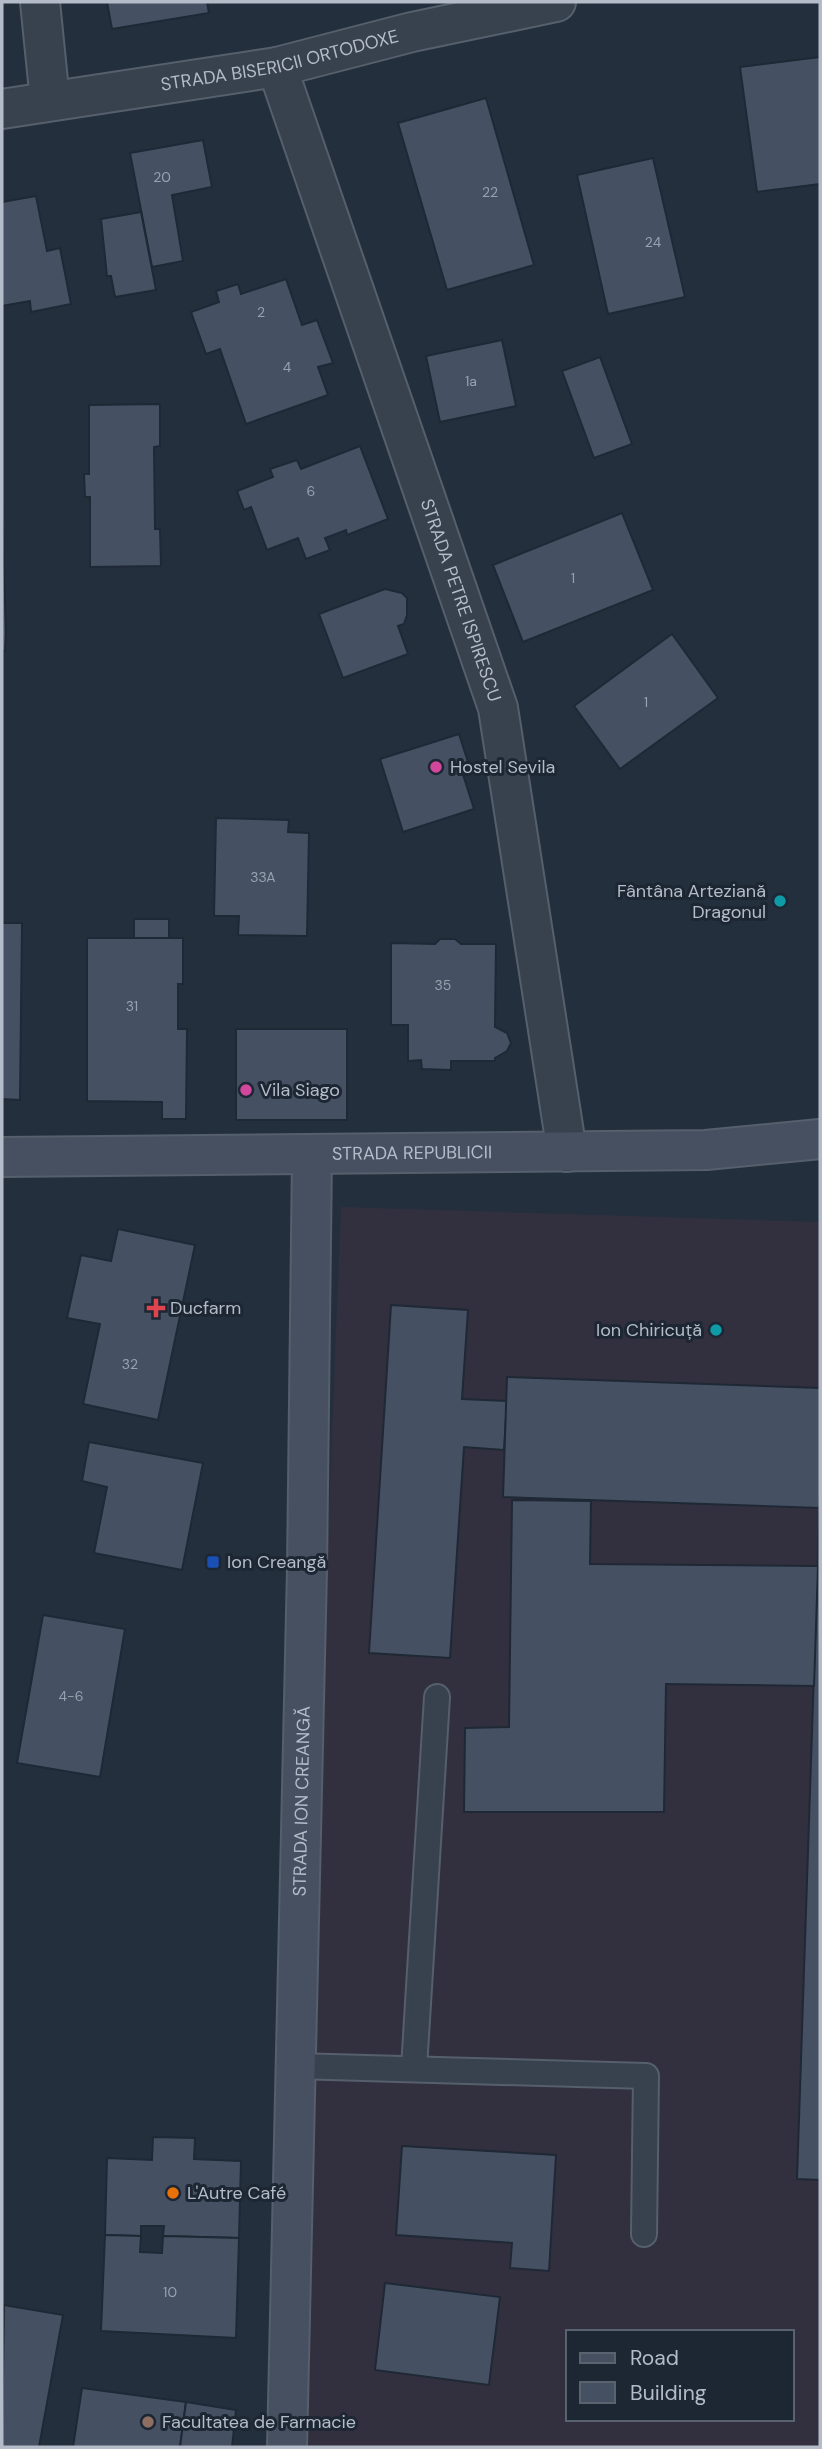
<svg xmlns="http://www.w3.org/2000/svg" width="822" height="2449" font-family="'DM Sans',sans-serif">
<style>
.medical{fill:#32303f;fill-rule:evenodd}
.building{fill:#455162;stroke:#1f2835;stroke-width:2}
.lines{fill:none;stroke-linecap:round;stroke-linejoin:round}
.lane-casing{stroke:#565f6c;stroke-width:28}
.street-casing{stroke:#565f6c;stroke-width:42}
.secondary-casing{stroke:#565f6c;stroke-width:42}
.lane{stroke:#38414e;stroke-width:24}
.street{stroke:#38414e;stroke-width:38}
.secondary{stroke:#465061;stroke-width:38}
.hotel-dot{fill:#d1479c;stroke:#1d2633;stroke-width:2.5}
.culture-dot{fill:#0f9aa8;stroke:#1d2633;stroke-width:2.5}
.health-dot{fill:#e0444e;stroke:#1d2633;stroke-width:2.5}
.transit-dot{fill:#1a4fb4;stroke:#1d2633;stroke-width:2.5}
.food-dot{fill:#e8710a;stroke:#1d2633;stroke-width:2.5}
.education-dot{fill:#8d6e63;stroke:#1d2633;stroke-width:2.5}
.labels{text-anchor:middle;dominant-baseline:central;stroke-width:6;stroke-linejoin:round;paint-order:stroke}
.number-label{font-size:14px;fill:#98a1af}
.street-label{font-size:18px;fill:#b4bcc9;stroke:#1d2633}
.poi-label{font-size:18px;fill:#b4bcc9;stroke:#1d2633;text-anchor:start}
</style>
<rect width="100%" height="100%" fill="#242f3e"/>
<path class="medical" d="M341 1207 820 1222V2447H292ZM568 2332H792V2419H568Z"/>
<g class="building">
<path d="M107 2H207L209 13 112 29Z"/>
<path d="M820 57V184L757 192 740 67Z"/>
<path d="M486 98 534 265 447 290 398 123Z"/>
<path d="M203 140 212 187 172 195 183 261 152 267 130 153Z"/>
<path d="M653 158 685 297 608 314 577 175Z"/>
<path d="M36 196 47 251 60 248 71 304 31 312 30 301 2 306V202Z"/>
<path d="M141 212 156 290 115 297 111 276H107L101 219Z"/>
<path d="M286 279 302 325 317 320 333 363 318 367 328 395 246 424 220 349 206 354 191 312 219 302 216 291 238 284 241 294Z"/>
<path d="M502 340 516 406 440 422 426 356Z"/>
<path d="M600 357 632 444 594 458 562 371Z"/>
<path d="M160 404V446L154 447 155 529H160L161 566 90 567V497H85L84 474H89V405Z"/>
<path d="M360 446 388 519 347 535 346 530 325 538 330 550 306 559 298 538 267 550 251 507 244 510 237 491 273 477 270 469 297 460 301 469Z"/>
<path d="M2 496 6 634 5 651 2 652Z"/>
<path d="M622 513 653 590 523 642 493 565Z"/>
<path d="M385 589 402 593 407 598V615L404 624 398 626 408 654 343 678 319 614Z"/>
<path d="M672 634 718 698 620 769 574 706Z"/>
<path d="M459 734 469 765 461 768 474 809 403 832 380 759Z"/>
<path d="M216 818 289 820 288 832 309 833 307 936 238 935 239 916H214Z"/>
<rect x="134" y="919" width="35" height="19"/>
<path d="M2 923H22L20 1100 2 1099Z"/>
<path d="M87 938H183V984H178V1029H187L186 1119H162V1102L87 1101Z"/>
<path d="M440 939H455L461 944H496L495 1027 507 1033 511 1043 507 1051 495 1058V1061H451V1070L422 1069 421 1060 408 1061V1025H391V943L435 944Z"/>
<rect x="236" y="1029" width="111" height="91"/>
<path d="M118 1229 195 1245 158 1420 83 1404 100 1324 67 1318 81 1255 111 1261Z"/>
<path d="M391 1305 468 1310 462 1399 507 1401 504 1450 464 1447 450 1658 369 1653Z"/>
<path d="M507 1377 820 1388V1508L503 1497Z"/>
<path d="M89 1442 203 1463 182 1570 94 1553 107 1487 82 1481Z"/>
<path d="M820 1493V2180L797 2179Z"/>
<path d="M512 1500 591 1501 590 1564 818 1566 814 1686 666 1684 664 1812H464L465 1728 509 1727Z"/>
<path d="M43 1615 125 1629 100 1777 17 1763Z"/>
<path d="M153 2137 195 2138 194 2159 241 2161 239 2238 163 2236 164 2226H141V2236L105 2235 107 2158 152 2160Z"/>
<path d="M402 2146 556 2155 549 2271 510 2268 512 2243 396 2235Z"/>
<path d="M105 2235 141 2236 140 2252 162 2253 163 2236 239 2238 236 2338 101 2331Z"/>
<path d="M385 2283 500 2297 489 2385 375 2370Z"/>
<path d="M4 2305 63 2315 39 2447H2Z"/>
<path d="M82 2388 186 2402 180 2447H73Z"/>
<path d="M186 2402 236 2410 232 2447H180Z"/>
</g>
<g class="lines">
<g class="lane-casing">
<g id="lane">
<path d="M295 2066 646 2076 644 2234"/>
<path d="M414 2068 437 1697"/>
</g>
</g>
<g class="street-casing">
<g id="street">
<path d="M40 2 50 101"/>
<path id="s1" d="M277 67 498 708 567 1152"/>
<path id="s2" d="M2 109 277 67 412 32 556 2"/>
</g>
</g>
<g class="secondary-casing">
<g id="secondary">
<path id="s3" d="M2 1157 706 1150 820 1139"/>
<path id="s4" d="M287 2447 307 1569 312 1156"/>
</g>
</g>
<use href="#lane" class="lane"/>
<use href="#street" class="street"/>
<use href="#secondary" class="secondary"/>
</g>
<g class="hotel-dot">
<circle cx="436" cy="767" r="7"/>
<circle cx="246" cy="1090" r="7"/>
</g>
<g class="culture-dot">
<circle cx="780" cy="901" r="7"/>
<circle cx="716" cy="1330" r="7"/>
</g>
<path class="health-dot" d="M152.5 1297.5h7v7h7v7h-7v7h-7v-7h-7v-7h7z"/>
<rect class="transit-dot" x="206" y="1555" width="14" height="14" rx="3.5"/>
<circle class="food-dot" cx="173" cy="2193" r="7"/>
<circle class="education-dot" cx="148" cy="2422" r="7"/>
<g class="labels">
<g class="number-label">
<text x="162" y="177">20</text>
<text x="490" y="192">22</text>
<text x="653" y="242">24</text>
<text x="261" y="312">2</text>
<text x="287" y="367">4</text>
<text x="471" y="381">1a</text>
<text x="311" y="491">6</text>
<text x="573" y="578">1</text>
<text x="646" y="702">1</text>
<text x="263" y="877">33A</text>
<text x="443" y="985">35</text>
<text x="132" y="1006">31</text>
<text x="130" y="1364">32</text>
<text x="71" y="1696">4-6</text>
<text x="170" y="2292">10</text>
</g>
<g class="street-label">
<text stroke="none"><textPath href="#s2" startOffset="282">STRADA BISERICII ORTODOXE</textPath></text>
<text stroke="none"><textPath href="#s1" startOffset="564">STRADA PETRE ISPIRESCU</textPath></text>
<text stroke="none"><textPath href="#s3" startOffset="410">STRADA REPUBLICII</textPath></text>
<text stroke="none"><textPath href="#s4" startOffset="646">STRADA ION CREANGĂ</textPath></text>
</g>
<g class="poi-label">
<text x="450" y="767">Hostel Sevila</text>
<text x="766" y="891" text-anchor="end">Fântâna Arteziană<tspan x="766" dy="21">Dragonul</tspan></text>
<text x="260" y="1090">Vila Siago</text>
<text x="170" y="1308">Ducfarm</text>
<text x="702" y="1330" text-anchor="end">Ion Chiricuță</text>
<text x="227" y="1562">Ion Creangă</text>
<text x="187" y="2193">L'Autre Café</text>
<text x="162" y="2422">Facultatea de Farmacie</text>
</g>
</g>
<rect width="822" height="2449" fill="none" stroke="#b4bcc9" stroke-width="7"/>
<rect x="566" y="2330" width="228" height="91" fill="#1d2633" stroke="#59626f" stroke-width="2"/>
<rect x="580" y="2353" width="35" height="10" fill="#465061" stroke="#59626f" stroke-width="2"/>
<text x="630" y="2365" font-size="21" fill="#b4bcc9">Road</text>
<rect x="580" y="2382" width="35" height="21" fill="#455162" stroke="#59626f" stroke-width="2"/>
<text x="630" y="2400" font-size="21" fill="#b4bcc9">Building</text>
</svg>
